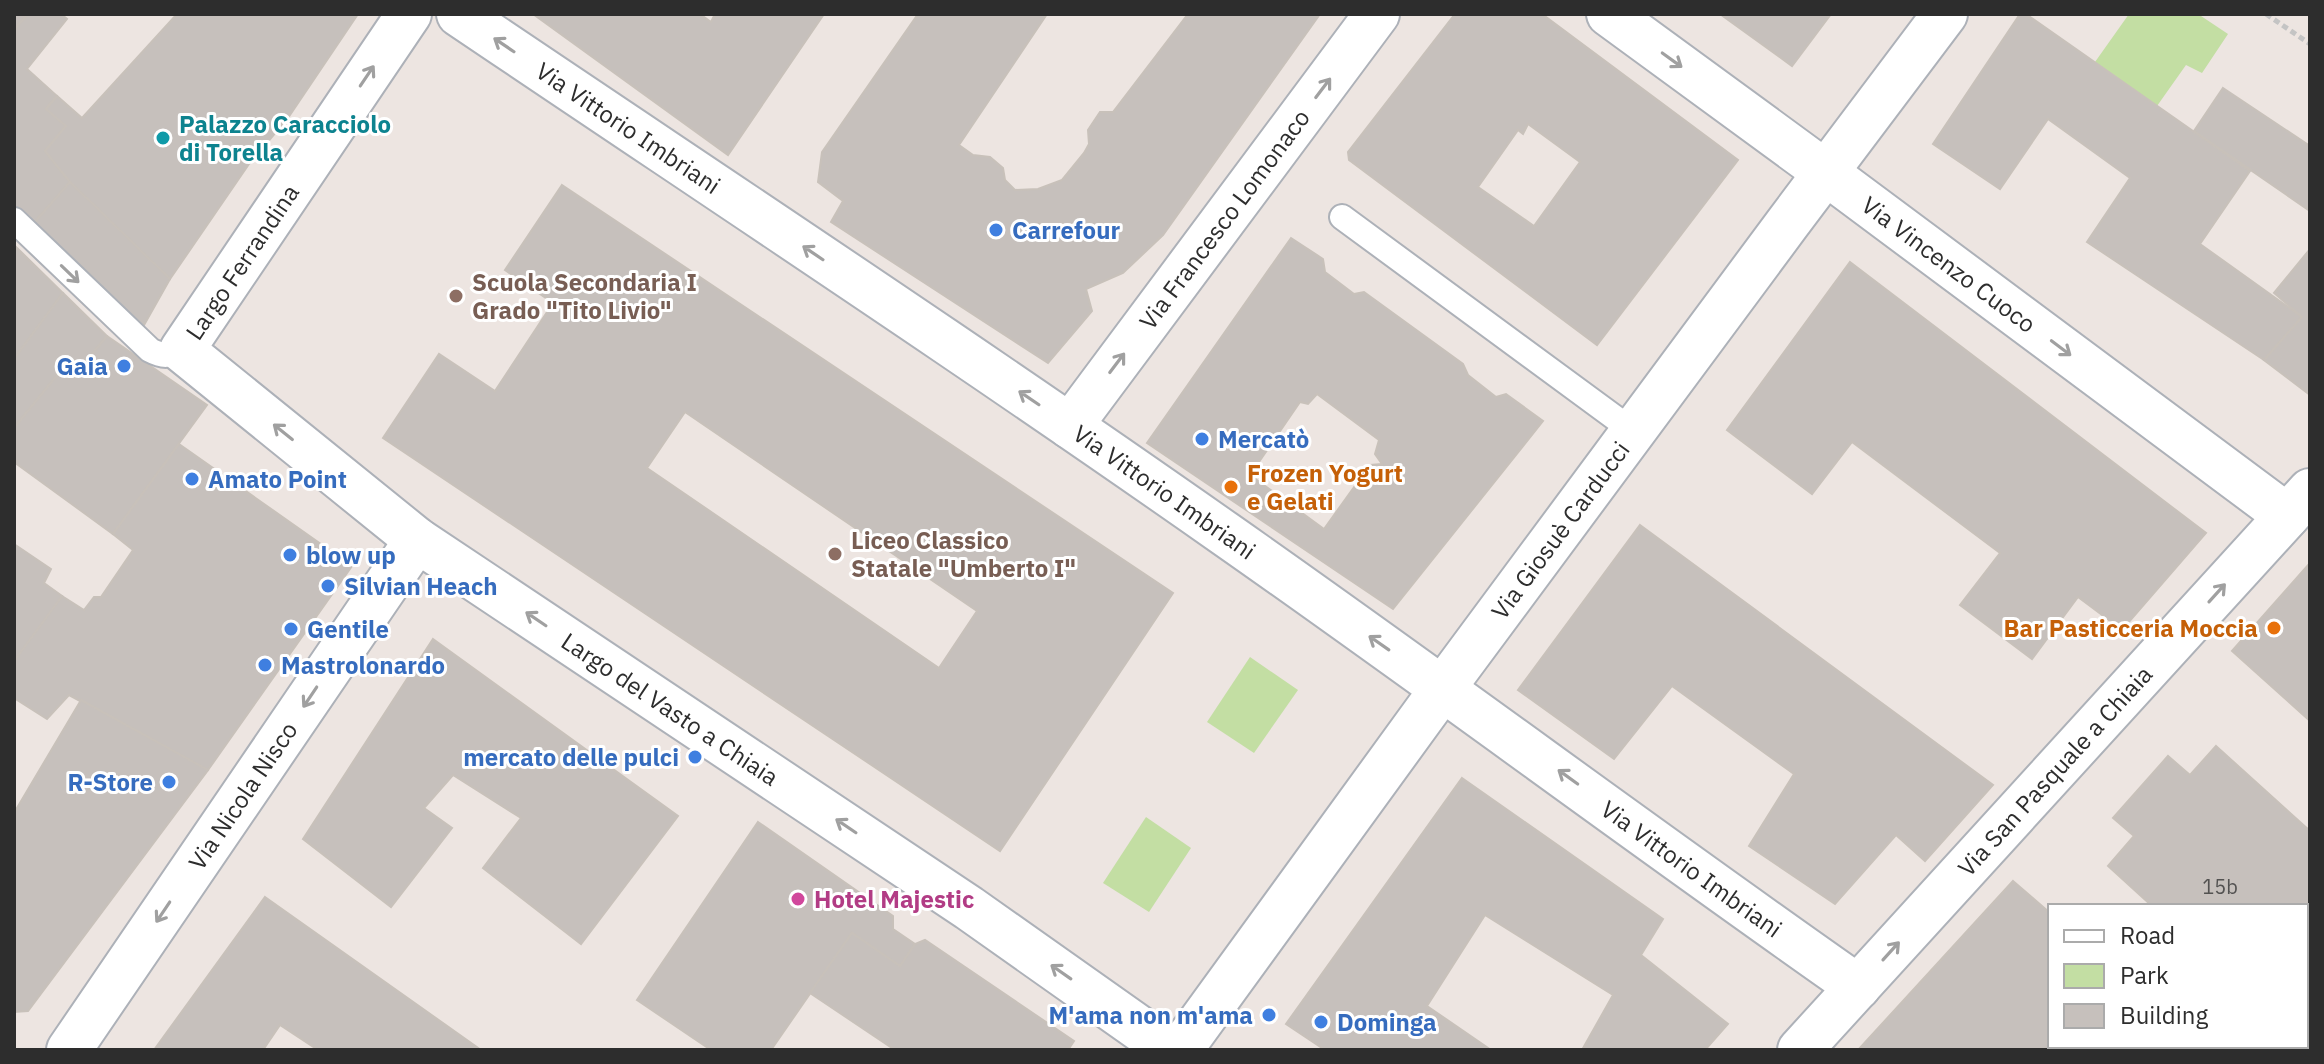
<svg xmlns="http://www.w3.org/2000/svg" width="2324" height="1064" font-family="'IBM Plex Sans',sans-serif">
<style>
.green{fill:#c3dea3}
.building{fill:#c6c0bc;stroke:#c8c1ba;stroke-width:2;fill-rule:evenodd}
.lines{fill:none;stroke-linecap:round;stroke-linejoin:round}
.lane-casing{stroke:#adb1b8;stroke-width:28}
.street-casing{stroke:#adb1b8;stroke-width:48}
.secondary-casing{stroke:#adb1b8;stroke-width:48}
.path{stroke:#c4c4c4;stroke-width:5;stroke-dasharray:6 4;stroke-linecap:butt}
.lane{stroke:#fff;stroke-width:24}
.street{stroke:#fff;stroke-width:44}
.secondary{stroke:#fff;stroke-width:44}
.oneway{stroke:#a0a0a0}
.culture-dot{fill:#0f9aa8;stroke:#fff;stroke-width:3}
.shop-dot{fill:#3f7fe0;stroke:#fff;stroke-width:3}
.education-dot{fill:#8d6e63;stroke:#fff;stroke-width:3}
.food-dot{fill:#e8710a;stroke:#fff;stroke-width:3}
.hotel-dot{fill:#d1479c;stroke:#fff;stroke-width:3}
.labels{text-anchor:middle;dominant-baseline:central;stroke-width:6;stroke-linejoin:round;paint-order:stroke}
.number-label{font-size:20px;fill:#535251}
.culture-label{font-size:24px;font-weight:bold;fill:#0d838f;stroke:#fff;text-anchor:start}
.street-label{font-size:24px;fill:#2d2d2d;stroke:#fff}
.shop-label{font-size:24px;font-weight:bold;fill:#366cbe;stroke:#fff;text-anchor:start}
.education-label{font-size:24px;font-weight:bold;fill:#785e54;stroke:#fff;text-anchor:start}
.food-label{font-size:24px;font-weight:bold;fill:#c56008;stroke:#fff;text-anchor:start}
.hotel-label{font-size:24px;font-weight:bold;fill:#b23c85;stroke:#fff;text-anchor:start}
</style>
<rect width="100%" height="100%" fill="#ede5e1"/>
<g class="green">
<path d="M2129 14H2198L2228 34 2202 73 2186 65 2157 106 2095 62Z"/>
<path d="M1250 657 1298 690 1254 753 1207 722Z"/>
<path d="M1146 817 1191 848 1149 912 1103 883Z"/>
</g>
<g class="building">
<path d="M14 14H28L14 30Z"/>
<path d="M28 14H61L67 19 27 69 57 96 46 109 66 126 45 151 70 182 34 223 14 205V30Z"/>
<path d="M177 14H358L288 118 249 164 170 279 70 182 45 151 66 126 46 109 57 96 82 118Z"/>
<path d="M533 14H700L711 22 715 14H824L728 155Z"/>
<path d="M918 14H1047L959 145 973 155 990 157 1003 168 1005 180 1015 190 1038 189 1062 180 1084 153 1089 144 1088 130 1100 112H1113L1188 14H1320L1163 235 1123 273 1086 289 1092 311 1048 363 831 222 843 201 818 182 822 152Z"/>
<path d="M1455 14H1542L1738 160 1597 345 1349 160 1348 152ZM1528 124 1580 162 1534 226 1478 187 1518 130 1523 134Z"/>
<path d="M1720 14H1831L1792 66Z"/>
<path d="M2020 14H2026L2250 171 2200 244 2302 317 2264 360 2087 242 2130 178 2048 119 2000 189 1933 144Z"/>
<path d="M2223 88 2310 146V211L2194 131Z"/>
<path d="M70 182 170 279 143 327 34 223Z"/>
<path d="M562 185 1173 593 1000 851 383 438 439 354 495 391 553 303 505 270ZM685 412 977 611 939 668 647 468Z"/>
<path d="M1291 238 1323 259 1325 272 1354 294 1364 292 1463 364 1468 375 1496 397 1506 394 1543 421 1393 609 1147 443ZM1317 394 1379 440 1375 454 1382 464 1370 465 1324 529 1250 475 1300 402 1308 404Z"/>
<path d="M14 245 63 293 14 359Z"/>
<path d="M2310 249V395L2264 360 2302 317 2274 293Z"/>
<path d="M1850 262 2206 533 2122 630 2078 597 2032 659 1960 605 2000 553 1852 442 1812 494 1727 430Z"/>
<path d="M63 293 107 336 78 371 67 363 14 428V359Z"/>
<path d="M107 336 207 405 113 534 14 462V428L67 363 78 371Z"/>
<path d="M179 444 352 566 208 770 69 695 47 719 14 698V661L62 596 84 610 94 597H101L133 550 113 534Z"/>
<path d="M1640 525 1993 785 1925 861 1896 835 1835 904 1749 846 1794 774 1672 686 1614 759 1518 690Z"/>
<path d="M14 544 51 569 44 583 62 596 14 661Z"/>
<path d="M2310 563V721L2232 651Z"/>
<path d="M433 639 678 816 581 944 483 868 521 818 453 775 424 808 452 828 391 907 303 839Z"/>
<path d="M81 700 208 770 28 1011 14 1012V813Z"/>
<path d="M2216 746 2310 831V1000L2306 1005V906H2152L2108 866 2134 836 2113 818 2168 756 2190 775Z"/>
<path d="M1462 778 1663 919 1641 955 1728 1024 1705 1050H1582L1613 995 1485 915 1427 1006 1491 1050H1325L1286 1024Z"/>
<path d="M758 822 893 916V929L915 944 900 966 852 933 771 1050H711L637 1000Z"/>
<path d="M2013 881 2050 913V1046H2072L2069 1050H1858Z"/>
<path d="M265 897 481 1050H318L280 1025 263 1050H154Z"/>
<path d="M852 933 900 966 915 944 925 940 1074 1041 1068 1050H895L810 993Z"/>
</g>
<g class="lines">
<g class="lane-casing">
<g id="lane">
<path d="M1342 217 1633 431"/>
<path d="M14 220 150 350C163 357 170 356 182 350"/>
</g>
</g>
<g class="street-casing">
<g id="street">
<path id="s1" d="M409 14 182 350 417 540 969 908 1170 1050"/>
<path id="s2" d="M459 14C714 186 972 356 1224 533 1437 682 1645 838 1858 987"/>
<path id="s3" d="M1609 14 1825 172 2287 516"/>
<path id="s4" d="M1070 426 1377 14"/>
<path id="s5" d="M69 1050 417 540"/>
<path id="s6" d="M1800 1050 2310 491"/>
</g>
</g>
<g class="secondary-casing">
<g id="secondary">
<path id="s7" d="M1180 1050 1443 688 1787 224 1945 14"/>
</g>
</g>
<path class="path" d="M2266 14 2310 44"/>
<use href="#lane" class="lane"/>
<use href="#street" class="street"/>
<use href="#secondary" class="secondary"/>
</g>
<defs><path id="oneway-shaft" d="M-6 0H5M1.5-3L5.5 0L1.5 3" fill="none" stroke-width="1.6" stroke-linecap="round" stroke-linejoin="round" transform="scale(2)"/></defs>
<g class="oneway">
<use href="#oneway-shaft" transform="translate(504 45) rotate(-146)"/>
<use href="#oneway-shaft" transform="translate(1672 60) rotate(36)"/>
<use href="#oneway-shaft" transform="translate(367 76) rotate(-56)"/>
<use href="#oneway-shaft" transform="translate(1323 88) rotate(-53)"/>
<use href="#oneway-shaft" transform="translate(813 253) rotate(-146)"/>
<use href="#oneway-shaft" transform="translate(70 274) rotate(44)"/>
<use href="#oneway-shaft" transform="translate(2061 348) rotate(37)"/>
<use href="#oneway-shaft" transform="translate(1117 363) rotate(-53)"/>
<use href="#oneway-shaft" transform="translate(1029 398) rotate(-146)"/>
<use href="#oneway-shaft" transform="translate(283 432) rotate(-141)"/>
<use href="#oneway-shaft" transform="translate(2217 593) rotate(-48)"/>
<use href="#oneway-shaft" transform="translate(536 619) rotate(-146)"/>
<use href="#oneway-shaft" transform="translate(1379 643) rotate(-145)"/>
<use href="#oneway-shaft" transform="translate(310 697) rotate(124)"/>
<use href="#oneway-shaft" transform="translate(1568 777) rotate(-144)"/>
<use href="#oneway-shaft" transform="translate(846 826) rotate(-146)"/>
<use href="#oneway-shaft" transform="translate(163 912) rotate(124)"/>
<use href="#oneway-shaft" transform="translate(1891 951) rotate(-48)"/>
<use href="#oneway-shaft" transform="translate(1061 972) rotate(-145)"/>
</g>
<circle class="culture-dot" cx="163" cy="138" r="8"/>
<g class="shop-dot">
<circle cx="996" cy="230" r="8"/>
<circle cx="124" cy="366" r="8"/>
<circle cx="1202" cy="439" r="8"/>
<circle cx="192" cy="479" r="8"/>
<circle cx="290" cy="555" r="8"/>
<circle cx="328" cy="586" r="8"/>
<circle cx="291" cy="629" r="8"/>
<circle cx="265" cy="665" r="8"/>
<circle cx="695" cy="757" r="8"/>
<circle cx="169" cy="782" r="8"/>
<circle cx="1269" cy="1015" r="8"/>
<circle cx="1321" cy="1022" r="8"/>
</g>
<g class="education-dot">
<circle cx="456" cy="296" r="8"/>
<circle cx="835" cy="554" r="8"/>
</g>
<g class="food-dot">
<circle cx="1231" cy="487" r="8"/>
<circle cx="2274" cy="628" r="8"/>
</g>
<circle class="hotel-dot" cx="798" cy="899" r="8"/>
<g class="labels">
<g class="number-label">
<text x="2220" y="886">15b</text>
</g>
<g class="culture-label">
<text x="179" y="124">Palazzo Caracciolo<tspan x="179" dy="28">di Torella</tspan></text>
</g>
<g class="street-label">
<text stroke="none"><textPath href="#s2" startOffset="204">Via Vittorio Imbriani</textPath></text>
<text stroke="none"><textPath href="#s4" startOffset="258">Via Francesco Lomonaco</textPath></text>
<text transform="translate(242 262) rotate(-56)">Largo Ferrandina</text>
<text stroke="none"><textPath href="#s3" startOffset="422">Via Vincenzo Cuoco</textPath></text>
<text stroke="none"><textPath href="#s2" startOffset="852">Via Vittorio Imbriani</textPath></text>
<text stroke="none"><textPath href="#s7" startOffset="644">Via Giosuè Carducci</textPath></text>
<text stroke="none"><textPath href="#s1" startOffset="1012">Largo del Vasto a Chiaia</textPath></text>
<text stroke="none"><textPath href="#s6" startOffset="378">Via San Pasquale a Chiaia</textPath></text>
<text stroke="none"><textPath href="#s5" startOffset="308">Via Nicola Nisco</textPath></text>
<text stroke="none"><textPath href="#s2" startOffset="1500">Via Vittorio Imbriani</textPath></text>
</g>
<g class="shop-label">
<text x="1012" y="230">Carrefour</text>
<text x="108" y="366" text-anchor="end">Gaia</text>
<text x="1218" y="439">Mercatò</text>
<text x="208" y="479">Amato Point</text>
<text x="306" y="555">blow up</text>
<text x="344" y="586">Silvian Heach</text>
<text x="307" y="629">Gentile</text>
<text x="281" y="665">Mastrolonardo</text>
<text x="679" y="757" text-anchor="end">mercato delle pulci</text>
<text x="153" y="782" text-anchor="end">R-Store</text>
<text x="1253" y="1015" text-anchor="end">M'ama non m'ama</text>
<text x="1337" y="1022">Dominga</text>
</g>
<g class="education-label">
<text x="472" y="282">Scuola Secondaria I<tspan x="472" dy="28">Grado "Tito Livio"</tspan></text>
<text x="851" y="540">Liceo Classico<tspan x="851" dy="28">Statale "Umberto I"</tspan></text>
</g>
<g class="food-label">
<text x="1247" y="473">Frozen Yogurt<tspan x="1247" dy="28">e Gelati</tspan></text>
<text x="2258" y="628" text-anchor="end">Bar Pasticceria Moccia</text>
</g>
<g class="hotel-label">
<text x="814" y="899">Hotel Majestic</text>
</g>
</g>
<rect width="2324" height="1064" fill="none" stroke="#2d2d2d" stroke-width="32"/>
<rect x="2048" y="904" width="260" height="144" fill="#ffffff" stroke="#ababab" stroke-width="2"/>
<rect x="2064" y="930" width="40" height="12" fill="#ffffff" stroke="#ababab" stroke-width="2"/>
<text x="2120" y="944" font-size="24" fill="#2d2d2d">Road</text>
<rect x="2064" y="964" width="40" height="24" fill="#c3dea3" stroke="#ababab" stroke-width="2"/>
<text x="2120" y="984" font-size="24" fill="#2d2d2d">Park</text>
<rect x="2064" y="1004" width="40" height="24" fill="#c6c0bc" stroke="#ababab" stroke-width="2"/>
<text x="2120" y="1024" font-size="24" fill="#2d2d2d">Building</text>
</svg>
